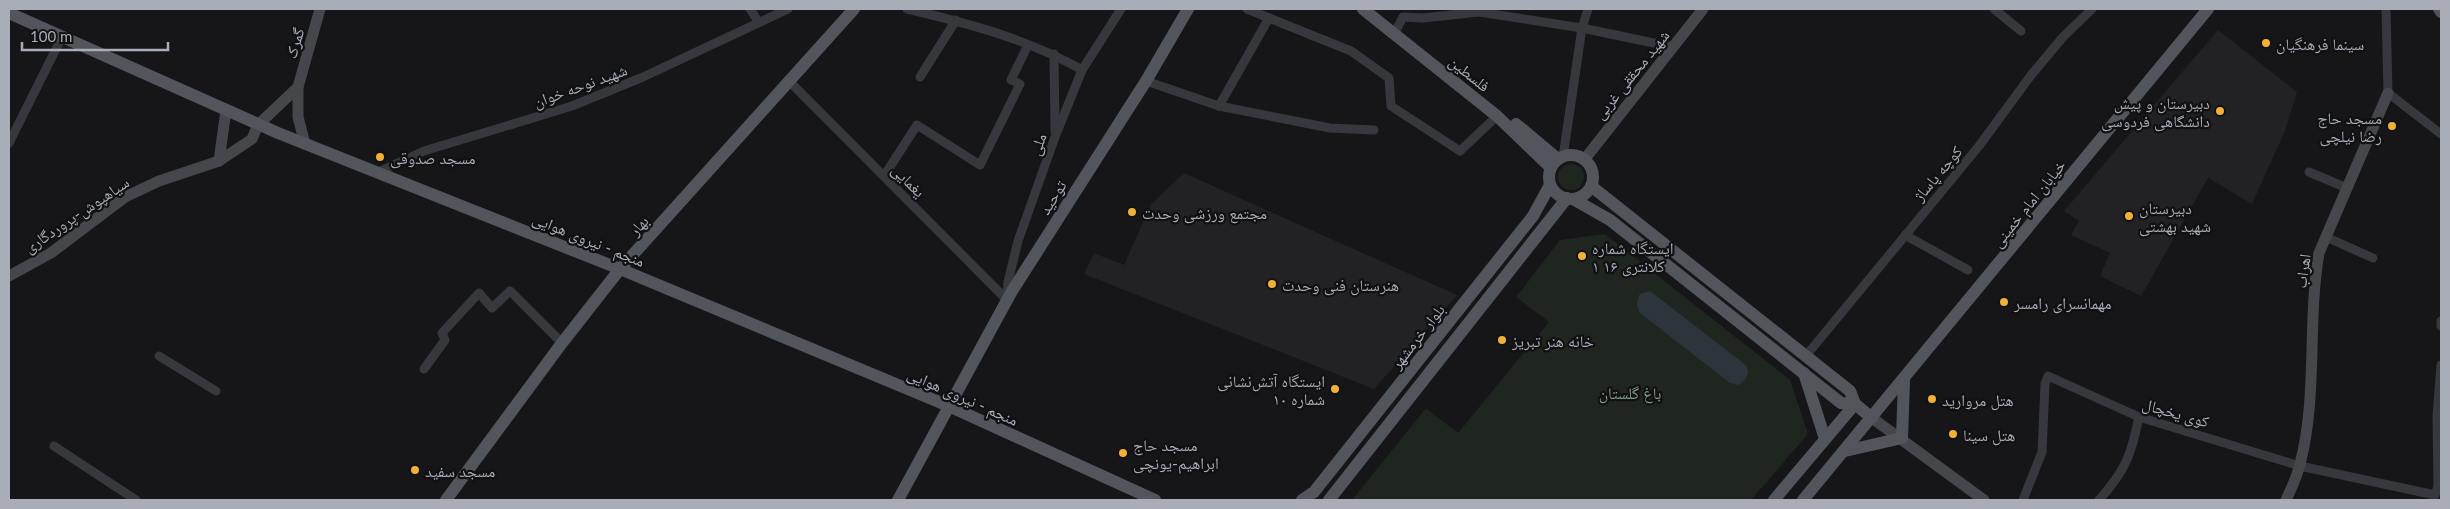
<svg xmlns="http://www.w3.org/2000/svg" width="2450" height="509" font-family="Lato,'Noto Naskh Arabic',sans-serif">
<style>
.built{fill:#222225}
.green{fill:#1e261f}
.water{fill:#2c353c}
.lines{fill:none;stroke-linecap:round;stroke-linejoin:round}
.street{stroke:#37383d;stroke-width:9}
.secondary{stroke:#45474d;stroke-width:11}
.primary{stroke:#53555c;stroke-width:12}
.poi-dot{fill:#f2b134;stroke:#111113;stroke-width:2}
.labels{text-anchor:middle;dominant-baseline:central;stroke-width:4.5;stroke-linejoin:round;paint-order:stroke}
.street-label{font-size:16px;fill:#a8adb8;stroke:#111113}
.poi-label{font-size:16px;fill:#a8adb8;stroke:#111113;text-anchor:start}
.park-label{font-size:16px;fill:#7fa381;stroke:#111113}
</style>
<rect width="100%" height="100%" fill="#161618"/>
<g class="built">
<path d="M2218 30 2297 92 2285 131 2252 204 2208 178 2141 296 2100 276 2110 253 2071 235 2079 221 2064 211Z"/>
<path d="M1184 173 1329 238 1457 295 1374 389 1084 274 1094 253 1124 265 1151 204Z"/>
</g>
<g class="green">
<circle cx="1571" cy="177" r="13"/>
<path d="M1605 234 1790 380 1808 434 1751 500H1352L1426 408 1458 433 1549 322 1516 297 1560 240Z"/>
</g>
<path class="water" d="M1650 291 1747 366 1748 372 1746 379 1738 385 1730 383 1640 313C1636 305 1636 301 1640 294Z"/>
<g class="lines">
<g class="street">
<path d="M750 9 758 21"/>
<path d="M907 9C967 23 1028 39 1082 70"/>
<path d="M1247 9 1351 51 1389 78 1391 106 1460 151 1497 116"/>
<path d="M1994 9 2021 31"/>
<path d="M2386 9 2388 93 2441 134"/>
<path d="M1395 32 1403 17 1423 18 1479 12 1582 28 1673 47"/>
<path d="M1054 54 1055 131"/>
<path d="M920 77 956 20"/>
<path d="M789 81 1007 300"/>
<path d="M1146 81 1219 106 1330 128 1374 130"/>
<path d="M1219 106 1269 18"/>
<path d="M9 143 62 37"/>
<path d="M1563 157 1582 28 1588 9"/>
<path d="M2309 172 2347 188"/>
<path d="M376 173 424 151 572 106 643 77 788 9"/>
<path d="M884 176 917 125 980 165 1020 84 1011 80 1028 45"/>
<path d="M1905 235 1968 270"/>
<path d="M2326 237 2373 258"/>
<path d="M1007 298 1008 282 1018 241 1055 137 1082 70 1121 9"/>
<path d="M2441 321V326"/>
<path d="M159 356 216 391"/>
<path d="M1805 357 1979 146 2032 74 2063 37 2092 9"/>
<path d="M424 369 445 340 442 333 479 293 492 308 510 291 562 343"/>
<path d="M54 446 136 500"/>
<path d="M2438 487 2437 416 2441 365"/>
<path d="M2023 500 2042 452 2045 384 2048 376 2139 417 2300 466 2435 495 2438 487H2441"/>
<path d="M2099 500C2125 471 2131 456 2139 417"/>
</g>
<g class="secondary">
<path d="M305 144 298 117V87L320 9"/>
<path d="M1584 160 1703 9"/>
<path d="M219 161 226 110"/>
<path d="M9 276 51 253 125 197 159 181 219 161 252 139 258 125 298 87"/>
<path d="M1872 418 1984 500"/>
<path d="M2286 500C2291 489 2297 477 2300 464 2318 395 2307 323 2319 253L2388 93"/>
</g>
<g class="primary">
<path d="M1363 9 1497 116 1551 168"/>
<path d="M2439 9 2441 12"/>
<path d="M9 13 278 133 620 269 951 407 1155 500"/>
<path d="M1516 124 1558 159"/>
<circle cx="1571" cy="177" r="22"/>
<path d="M1591 186 1850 391 1855 404"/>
<path d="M1573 199 1610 220 1841 403 1855 404 1872 418"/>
<path d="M1804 373 1825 439"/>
<path d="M1845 451 1902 438 1904 380"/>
<path d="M446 500 562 343 620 269 854 9"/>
<path d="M898 500 1012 291 1146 81 1188 9"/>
<path d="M1302 500 1314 492 1533 216 1550 185"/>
<path d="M1329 500 1567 198"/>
<path d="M1774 500 1855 404"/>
<path d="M1803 500 2208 9"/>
</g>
</g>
<g class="poi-dot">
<circle cx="2266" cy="43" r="5"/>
<circle cx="2220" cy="111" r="5"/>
<circle cx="2392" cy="126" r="5"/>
<circle cx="380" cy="157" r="5"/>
<circle cx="1132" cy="212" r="5"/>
<circle cx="2129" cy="216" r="5"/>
<circle cx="1582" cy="256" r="5"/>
<circle cx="1272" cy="284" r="5"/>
<circle cx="2004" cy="302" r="5"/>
<circle cx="1502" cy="340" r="5"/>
<circle cx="1335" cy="389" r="5"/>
<circle cx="1932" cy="399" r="5"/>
<circle cx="1953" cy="434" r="5"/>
<circle cx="1123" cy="453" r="5"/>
<circle cx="415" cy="470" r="5"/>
</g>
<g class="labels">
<g class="street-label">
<text transform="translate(294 43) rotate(-73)">گمرک</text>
<text transform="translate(1470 73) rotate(39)">فلسطین</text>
<text transform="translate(1631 74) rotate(-51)">شهید محققی غربی</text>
<text transform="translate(580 85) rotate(-20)">شهید نوحه خوان</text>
<text transform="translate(1037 144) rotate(-70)">ملی</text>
<text transform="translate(1937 173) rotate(-50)">کوچه پاساژ</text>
<text transform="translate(909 180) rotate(45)">یغمایی</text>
<text transform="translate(1052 197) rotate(-58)">توحید</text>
<text transform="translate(2028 203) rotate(-51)">خیابان امام خمینی</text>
<text transform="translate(76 214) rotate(-34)">سیاهپوش-پروردگاری</text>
<text transform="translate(638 225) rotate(-48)">بهار</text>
<text transform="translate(589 239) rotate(22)">منجم - نیروی هوایی</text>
<text transform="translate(2302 271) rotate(-82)">اهراب</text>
<text transform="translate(1417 336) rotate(-52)">بلوار خرمشهر</text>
<text transform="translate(963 396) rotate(24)">منجم - نیروی هوایی</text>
<text transform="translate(2176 412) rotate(16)">کوی یخچال</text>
</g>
<g class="poi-label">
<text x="2276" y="43">سینما فرهنگیان</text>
<text x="2210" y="102" text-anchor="end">دبیرستان و پیش<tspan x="2210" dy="18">دانشگاهی فردوسی</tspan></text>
<text x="2382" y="117" text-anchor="end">مسجد حاج<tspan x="2382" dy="18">رضا نیلچی</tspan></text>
<text x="390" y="157">مسجد صدوقی</text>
<text x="2139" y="207">دبیرستان<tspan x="2139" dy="18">شهید بهشتی</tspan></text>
<text x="1142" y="212">مجتمع ورزشی وحدت</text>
<text x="1592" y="247">ایستگاه شماره<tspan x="1592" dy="18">۱ کلانتری ۱۶</tspan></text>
<text x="1282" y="284">هنرستان فنی وحدت</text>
<text x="2014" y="302">مهمانسرای رامسر</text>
<text x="1512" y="340">خانه هنر تبریز</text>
<text x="1325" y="380" text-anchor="end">ایستگاه آتش‌نشانی<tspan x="1325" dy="18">شماره ۱۰</tspan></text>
<text x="1942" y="399">هتل مروارید</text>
<text x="1963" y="434">هتل سینا</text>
<text x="1133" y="444">مسجد حاج<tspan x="1133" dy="18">ابراهیم-یونچی</tspan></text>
<text x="425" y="470">مسجد سفید</text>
</g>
<g class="park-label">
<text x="1630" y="392">باغ گلستان</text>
</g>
</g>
<rect width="2450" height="509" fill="none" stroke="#a8adb8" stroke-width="20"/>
<path d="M22 42v8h146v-8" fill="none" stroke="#a8adb8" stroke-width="2.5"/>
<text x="30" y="42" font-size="15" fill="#a8adb8" stroke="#111113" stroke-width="4" paint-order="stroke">100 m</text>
</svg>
